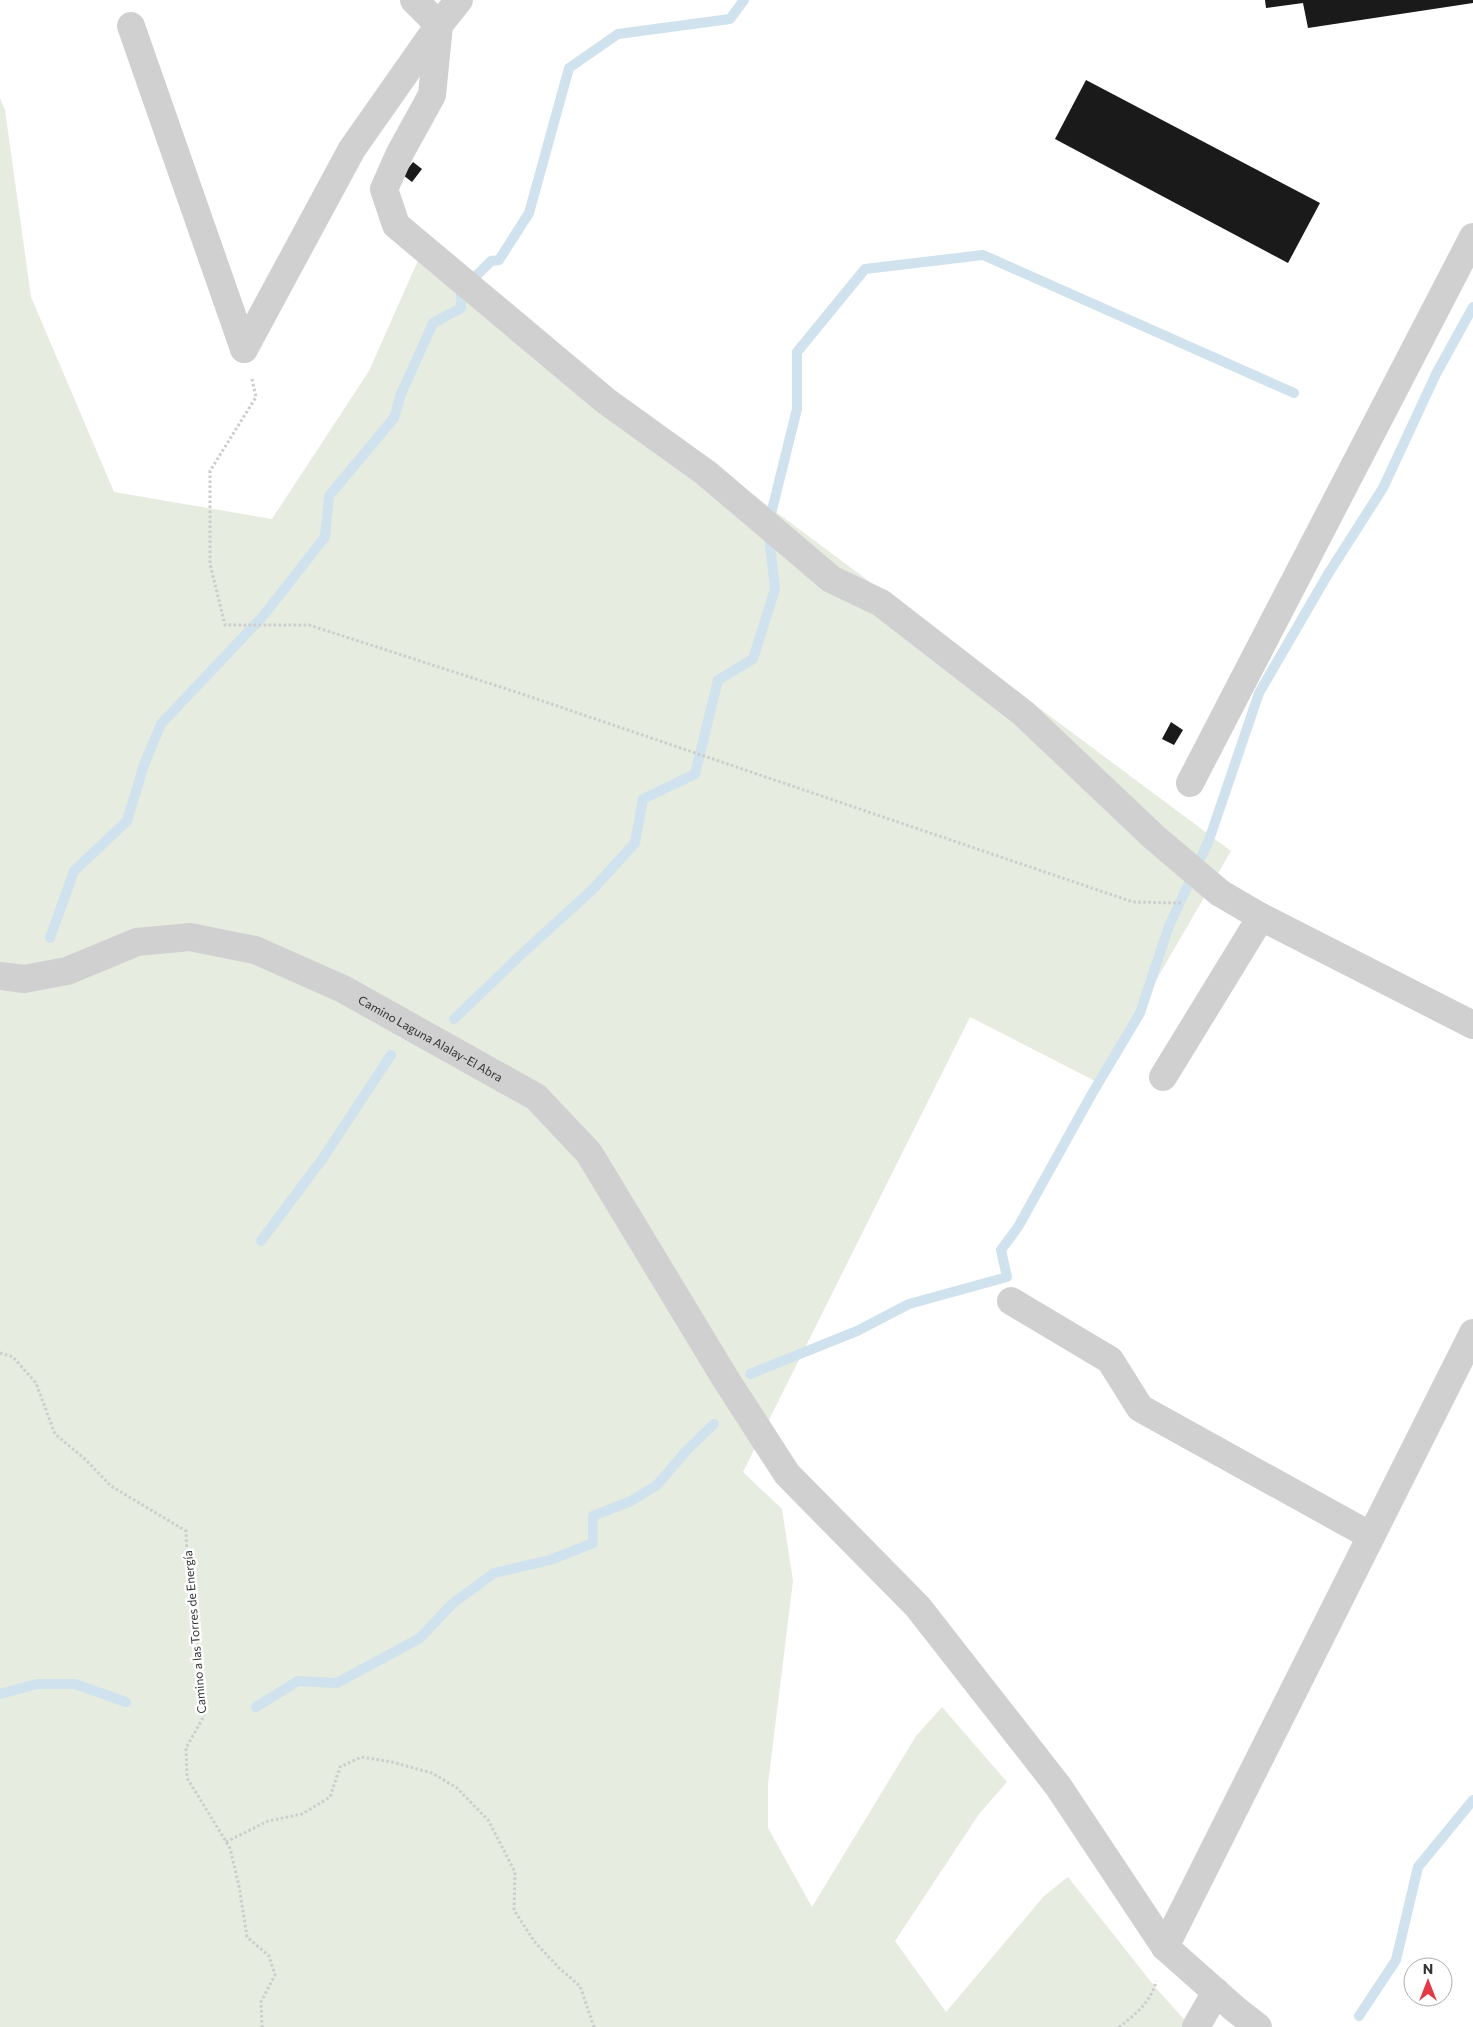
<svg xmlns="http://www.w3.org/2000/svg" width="1473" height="2027" font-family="Commissioner,sans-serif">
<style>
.green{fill:#e6ecdf}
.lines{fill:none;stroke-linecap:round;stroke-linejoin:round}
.stream{stroke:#cfe2ee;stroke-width:10}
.building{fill:#1a1a1a}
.path{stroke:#cdcdcd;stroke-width:3;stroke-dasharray:2.5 2.5;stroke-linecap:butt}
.minor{stroke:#d0d0d0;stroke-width:28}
.labels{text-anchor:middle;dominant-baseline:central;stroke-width:5;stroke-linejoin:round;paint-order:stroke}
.street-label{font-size:12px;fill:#333;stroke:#fff}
</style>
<rect width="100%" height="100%" fill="#fff"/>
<path class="green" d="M0 98 5 110 31 297 114 492 272 519 369 371 423 249 1231 851 1097 1082 970 1017 743 1472 782 1509 793 1581 768 1784V1828L812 1907 916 1736 942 1707 1007 1782 979 1814 895 1941 946 2012 1044 1896 1068 1877 1155 1987 1191 2027H0Z"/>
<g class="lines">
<g class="stream">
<path d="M50 938 74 871 127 821 144 765 161 724 263 616 325 537 329 496 394 418 401 394 433 323 461 308V291L491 261 499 260 529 213 569 68 618 34 730 19 744 0"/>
<path d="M454 1019 525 951 592 890 635 843 643 799 695 774 718 680 753 659 775 589 768 526 797 409V352L865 269 983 255 1294 393"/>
<path d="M261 1241 323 1158 391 1055"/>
<path d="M750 1374 857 1331 909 1304 1007 1277 1001 1250 1018 1227 1093 1092 1140 1013 1169 926 1209 840 1259 693 1328 574 1383 488 1436 374 1473 307"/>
<path d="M0 1694 37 1684H75L126 1702"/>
<path d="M256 1707 298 1681 337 1683 420 1638 452 1604 494 1573 550 1560 593 1543V1516L631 1501 657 1485 686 1451 714 1424"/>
<path d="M1359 2016 1396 1960 1418 1867 1473 1800"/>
</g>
</g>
<g class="building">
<path d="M1265 0H1473V3L1308 28 1303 3 1266 8Z"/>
<path d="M1086 80 1320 203 1288 263 1055 139Z"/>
<path d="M413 162 422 169 412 182 403 175Z"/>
<path d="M1171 722 1183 730 1174 745 1162 739Z"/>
</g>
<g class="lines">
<g class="path">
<path d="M252 379 256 397 210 471V564L225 625H309L519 693 1133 902 1181 903"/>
<path d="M0 1353 13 1357 36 1383 55 1434 86 1460 111 1486 186 1531 188 1587 199 1654 204 1716 186 1748 187 1778 230 1848 239 1886 247 1937 269 1956 275 1975 261 2002 262 2027"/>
<path d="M226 1842 268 1821 302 1814 330 1797 340 1767 361 1757 392 1762 432 1773 457 1788 488 1820 515 1872 514 1910 534 1941 559 1968 580 1986 594 2027"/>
<path d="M1119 2027C1134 2016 1152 2001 1156 1981"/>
</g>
<g class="minor">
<path d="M414 0 439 25 432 95 400 153 384 189 396 225 606 401 706 473 831 579 881 603 1023 713 1155 838 1220 893 1261 917 1473 1025"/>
<path d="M131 26 244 349"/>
<path d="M244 349 352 149 439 25 459 0"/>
<path d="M1190 783 1473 237"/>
<path id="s1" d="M0 976 24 979 67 971 137 942 190 937 255 950 343 989 536 1097 589 1153 725 1378 787 1474 918 1607 1058 1786 1165 1947 1235 2009 1258 2027"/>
<path d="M1163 1077 1261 917"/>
<path d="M1011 1301 1110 1360 1140 1408 1371 1536"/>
<path d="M1165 1947 1473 1333"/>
<path d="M1196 2027 1216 1992"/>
</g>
</g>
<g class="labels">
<g class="street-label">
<text stroke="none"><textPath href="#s1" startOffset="460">Camino Laguna Alalay-El Abra</textPath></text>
<text transform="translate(194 1632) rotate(-95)">Camino a las Torres de Energía</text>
</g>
</g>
<g transform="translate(1428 1982)"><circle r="24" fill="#ffffff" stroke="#adadad"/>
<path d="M0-4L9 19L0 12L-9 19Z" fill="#e63946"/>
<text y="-8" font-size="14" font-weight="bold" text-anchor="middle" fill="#333333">N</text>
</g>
</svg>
